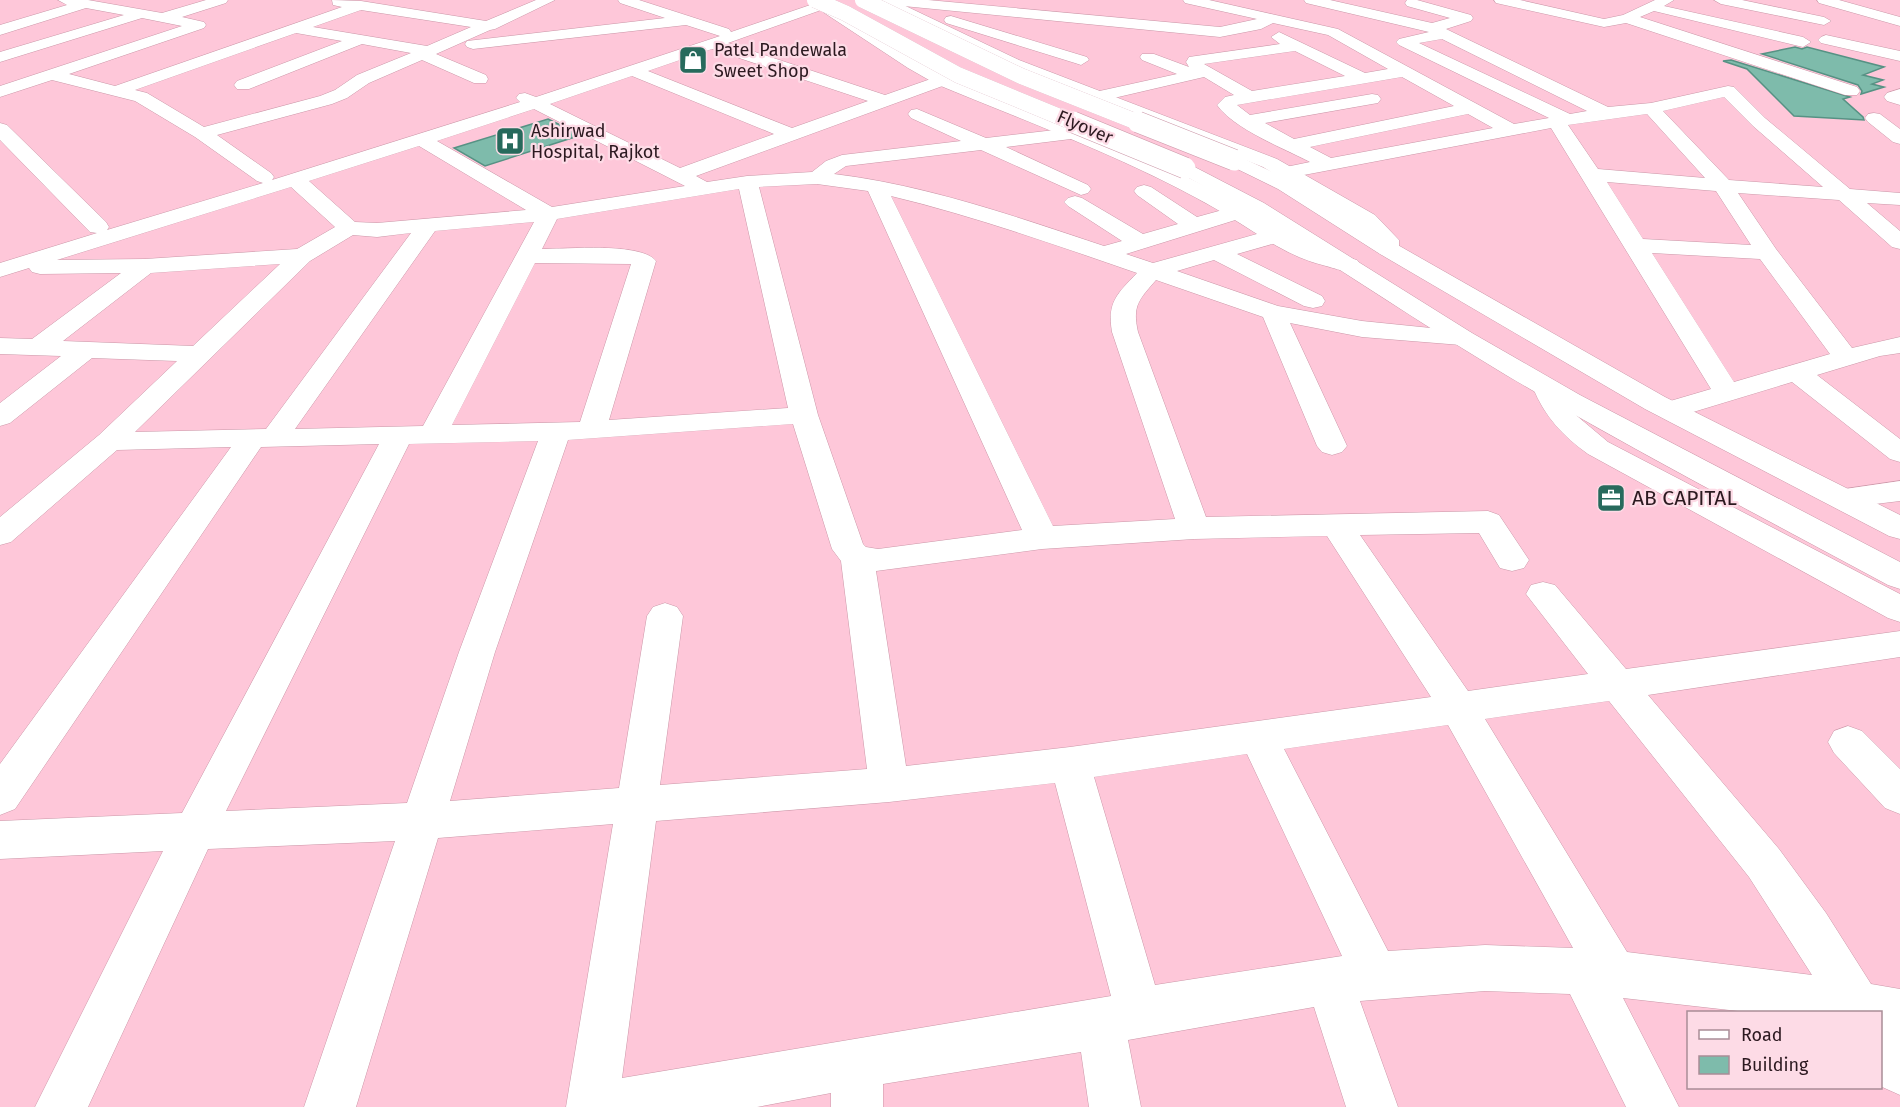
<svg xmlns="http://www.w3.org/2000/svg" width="1900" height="1107" font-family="'Fira Sans',sans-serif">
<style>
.building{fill:#7ebbab;stroke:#569284;stroke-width:1.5}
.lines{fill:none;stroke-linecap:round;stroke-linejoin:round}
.minor-casing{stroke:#cb97a8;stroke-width:1}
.major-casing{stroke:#cb97a8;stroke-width:1}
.highway-casing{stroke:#cb97a8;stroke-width:1}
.minor{fill:#fff;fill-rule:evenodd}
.major{fill:#fff;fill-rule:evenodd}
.highway{fill:#fff;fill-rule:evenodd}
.highway-bridge-far1-casing{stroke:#cb97a8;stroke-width:16;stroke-linecap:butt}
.highway-bridge-casing{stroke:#cb97a8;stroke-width:22;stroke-linecap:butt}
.highway-bridge-far1{stroke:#fff;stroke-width:16}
.highway-bridge{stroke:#fff;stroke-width:21}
.labels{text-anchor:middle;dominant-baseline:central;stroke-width:4.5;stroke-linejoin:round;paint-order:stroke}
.far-poi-label{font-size:18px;fill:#2c1920;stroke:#fddbe6;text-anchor:start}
.far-street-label{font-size:18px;fill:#2c1920;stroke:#fddbe6}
.poi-label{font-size:21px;fill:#2c1920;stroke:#fddbe6;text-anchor:start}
</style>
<rect width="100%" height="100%" fill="#fec7d9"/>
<g class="building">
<path d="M1795 47 1802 49 1807 47 1884 67 1863 75 1883 80 1872 84 1884 87 1861 94 1862 91 1858 85 1762 54Z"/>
<path d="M1731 60 1850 97 1843 99 1863 117 1864 120 1794 116 1747 69 1723 61Z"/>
<path d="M548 119 581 135 485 166 454 148Z"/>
</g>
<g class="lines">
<g class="minor-casing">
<g id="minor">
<path d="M58 0H88L162 13 206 0H228L226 3 182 17 204 22 206 25 204 28 69 74 115 86 342 7 333 5 332 0 361 1 486 21 536 0H555L495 29 490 30 436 54 486 75 488 79 486 83H474L422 60 369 83 347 98 332 104 217 135 271 173 274 177 272 180 520 102 516 98 519 94 525 93 536 97 720 36 686 25 473 49 467 47 465 44 467 41 665 18 620 3 618 0H639L729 29 731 32 819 2 826 6 824 9 728 43 885 95 942 75 950 80 948 84 696 176 707 182 747 176 812 172 826 161 842 155 961 141 911 118 908 114 911 110 917 109 986 138 1072 128 1079 130 1081 134 1079 138 1006 147 1088 185 1091 189 1088 193 1081 195 981 150 846 166 834 174C926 185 1017 217 1104 246L1122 241 1068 206 1064 202 1068 198 1075 196 1082 198 1143 234 1178 224 1137 195 1134 191 1137 187 1144 185 1151 187 1197 217 1237 206 1245 207 1248 212 1245 217 1126 254 1153 263 1275 229 1283 231 1286 236 1283 241 1237 254 1322 296 1325 301 1322 306 1313 308 1304 306 1214 260 1177 271 1278 306 1362 321 1470 332 1474 337 1470 342 1461 345 1362 337 1290 323 1347 446 1342 452 1332 455 1322 452 1317 446 1263 317 1156 280C1139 300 1132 305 1138 332L1206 517 1488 511 1499 515 1529 560 1524 568 1512 571 1500 568 1479 533 1360 535 1468 691 1588 674 1526 594 1531 585 1543 582 1555 585 1626 669 1900 631V657L1648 695 1779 849 1826 913 1871 984 1900 989V1095L1880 1086V1012H1747L1623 998 1679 1107H1626L1570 994 1485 991 1360 1001 1398 1107H1346L1314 1007 1128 1040 1141 1107H1089L1081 1052 883 1084V1107H831V1093L757 1107H566L613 824 438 838 356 1107H304L395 841 208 849 88 1107H35L163 851 0 859V821L182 813 379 444 261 447 15 809 0 815V764L231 447 117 450 11 542 0 545V517L99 435 177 361 92 358 10 423 0 426V403L61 356 0 354V338L32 339 121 273 40 274 32 272 29 268 0 277V263L97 233 90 232 0 140V123L7 125 106 222 109 227 107 230 263 183 257 181 195 137 135 101 52 80 0 97V86L182 26 142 18 0 62V52L124 15 86 8 0 35V25L67 5ZM361 10 471 27 427 46 313 27ZM296 33 342 41 237 81 234 85 237 89H249L362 44 411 53 357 75 335 90 320 96 204 127 147 93 135 90ZM712 49 868 101 792 128 648 71ZM632 76 774 134 680 168 550 104ZM534 109 685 186 552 207 437 141ZM419 146 526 210 377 223 355 222 309 181ZM817 184 868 191 1022 530 878 549 866 547 863 544 818 415 759 187ZM291 187 335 227 297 249 145 259 57 260ZM739 189 788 408 609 420 656 261C642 242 565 249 542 249L557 219ZM891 196C974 216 1056 245 1137 273 1117 294 1107 302 1112 332L1175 519 1053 526ZM534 222 423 426 295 429 435 231ZM411 233 266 429 135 432 310 261 353 235 377 237ZM535 263 631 264 580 422 452 425ZM280 264 193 346 63 341 151 273ZM793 424 832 549 841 561 867 769 660 785 683 616 677 607 665 603 653 607 647 616 619 788 450 801 495 652 568 440ZM538 441 459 652 407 803 226 811 409 444ZM1327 536 1431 697 1070 747 906 766 876 571 1042 549 1194 539ZM1609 701 1749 877 1812 975 1627 952 1485 719ZM1448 725 1573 948 1485 945 1388 951 1284 749ZM1247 754 1342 956 1155 985 1094 777ZM1055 783 1111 996 622 1078 656 821 889 802Z"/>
<path d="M876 0H928L1220 27 1257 19 1185 3 1183 0H1209L1338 29 1514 124 1549 118 1399 45 1396 42 1399 39 1429 32 1306 3 1304 0H1330L1432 23 1450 18 1407 6 1405 3 1407 0H1417L1471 15 1473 18 1471 21 1446 29 1608 107 1651 103 1728 86 1734 87 1765 118 1850 189 1900 193V205L1867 203 1900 231V249L1892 247 1839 200 1738 193 1776 249 1852 348 1900 337V353L1880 356 1817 375 1900 439V462L1890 459 1792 382 1680 416 1670 418 1660 416 1656 410 1660 404 1711 389 1551 128 1288 178 1281 176 1278 172 1281 168 1310 162C1283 148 1234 129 1217 105L1225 97 1234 95 1204 77 1101 101 1095 100 1092 96 1095 92 1177 74 1142 60 1140 57 1142 54H1154L1189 67 1186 62 1189 57 1280 44 1271 37 1279 32 1365 73 1388 69 1328 35 1273 23 1261 29 1220 37 883 4ZM1442 39 1587 111 1570 114 1419 43ZM1295 51 1345 76 1252 91 1204 64ZM1402 77 1454 106 1294 139 1265 123 1372 104 1378 103 1381 99 1378 95 1372 94 1250 115 1237 105ZM1724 97 1753 126 1823 187 1729 180 1663 111ZM1468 114 1493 128 1331 158 1310 147ZM1647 114 1705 178 1598 169 1568 125ZM1607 182 1716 191 1751 245 1643 239ZM1652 253 1760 259 1830 354 1734 382Z"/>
<path d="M1494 0H1520L1604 19 1623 15 1655 0H1674L1664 6 1803 37 1811 42 1803 47 1654 11 1640 17 1857 87 1860 91 1857 95H1845L1626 23 1604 27 1496 3Z"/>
<path d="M1714 0H1742L1824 17 1831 21 1824 25 1721 4Z"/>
<path d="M1817 0H1839L1900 17V26L1819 3Z"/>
<path d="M951 16 1087 57 1089 60 1081 65 1075 63 946 23 944 20 946 17Z"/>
<path d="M1826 35 1900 51V61L1821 43 1818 40 1821 37Z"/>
<path d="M1900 89V105L1887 101 1884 97 1887 93Z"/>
<path d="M1874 113 1880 114 1900 129V144L1893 142 1868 122 1865 118 1868 114Z"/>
<path d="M1547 380 1557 382 1577 416 1608 442 1900 594V622L1888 618 1588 454C1563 436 1545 417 1533 388L1537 382Z"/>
<path d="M1900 481V501L1842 508 1831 505 1826 498 1831 491Z"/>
<path d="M1848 726 1862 731 1900 769V814L1885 808 1834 753 1828 742 1834 731Z"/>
</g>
</g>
<g class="major-casing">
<g id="major">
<path d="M875 0H893L1019 60 1277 159 1375 215 1399 240V249L1396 254 1388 256 1380 254 1377 249V242L1359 225 1263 167 1007 66Z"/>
<path d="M828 5 948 76 1166 166 1245 207 1302 243 1321 251 1357 260 1361 265 1357 270C1346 273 1337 269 1326 266 1288 257 1263 237 1230 217 1138 162 1035 125 936 84L908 68 823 12 821 9 823 6Z"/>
</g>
</g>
<g class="highway-casing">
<g id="highway">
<path d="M1234 154 1292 181 1396 244 1665 397 1900 515V539L1889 536 1645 409 1380 254 1278 189 1227 164 1224 160 1227 156Z"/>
<path d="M1185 162 1264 203 1472 333 1580 395 1900 562V589L1888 585C1760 516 1631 449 1506 375 1396 309 1291 234 1178 172L1175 168 1178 164Z"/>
</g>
</g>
<use href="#minor" class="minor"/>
<use href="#major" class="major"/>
<use href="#highway" class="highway"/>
<g class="highway-bridge-far1-casing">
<g id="highway-bridge-far1">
<path d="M815 0 845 13 958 75 1077 124"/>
<path d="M863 0 1021 76 1142 124"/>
</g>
</g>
<g class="highway-bridge-casing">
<g id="highway-bridge">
<path d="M1073 122 1185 168"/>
<path d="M1138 122 1234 160"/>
</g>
</g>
<use href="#highway-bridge-far1" class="highway-bridge-far1"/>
<use href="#highway-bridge" class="highway-bridge"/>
</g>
<defs>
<g id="shop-square" transform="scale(1.5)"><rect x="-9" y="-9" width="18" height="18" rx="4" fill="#276a5c" stroke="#fddbe6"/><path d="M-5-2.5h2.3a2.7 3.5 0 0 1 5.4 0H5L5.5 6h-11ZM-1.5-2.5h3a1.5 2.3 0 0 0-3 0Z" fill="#fff"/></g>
<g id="hospital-square" transform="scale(1.5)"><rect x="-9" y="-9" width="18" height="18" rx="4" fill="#276a5c" stroke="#fddbe6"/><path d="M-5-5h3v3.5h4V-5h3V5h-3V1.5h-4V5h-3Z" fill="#fff"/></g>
<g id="office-square" transform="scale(1.5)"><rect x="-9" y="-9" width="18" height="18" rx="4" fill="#276a5c" stroke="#fddbe6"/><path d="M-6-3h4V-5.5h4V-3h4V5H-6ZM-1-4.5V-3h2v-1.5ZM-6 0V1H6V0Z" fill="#fff"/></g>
</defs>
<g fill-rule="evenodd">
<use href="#shop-square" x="693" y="60"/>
<use href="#hospital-square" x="510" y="141"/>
<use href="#office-square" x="1611" y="498"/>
</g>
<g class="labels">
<g class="far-poi-label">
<text x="714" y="50">Patel Pandewala<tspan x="714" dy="21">Sweet Shop</tspan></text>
<text x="531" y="131">Ashirwad<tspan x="531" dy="21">Hospital, Rajkot</tspan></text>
</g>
<g class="far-street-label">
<text transform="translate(1085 127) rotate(23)">Flyover</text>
</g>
<g class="poi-label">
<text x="1632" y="498">AB CAPITAL</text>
</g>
</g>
<rect x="1687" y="1011" width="195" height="78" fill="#fddbe6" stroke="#a98d97" stroke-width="1.5"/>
<rect x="1699" y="1030" width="30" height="9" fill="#ffffff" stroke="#a98d97" stroke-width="1.5"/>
<text x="1741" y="1041" font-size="18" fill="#2c1920">Road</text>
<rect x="1699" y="1056" width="30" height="18" fill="#7ebbab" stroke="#a98d97" stroke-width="1.5"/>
<text x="1741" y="1071" font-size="18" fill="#2c1920">Building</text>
</svg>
